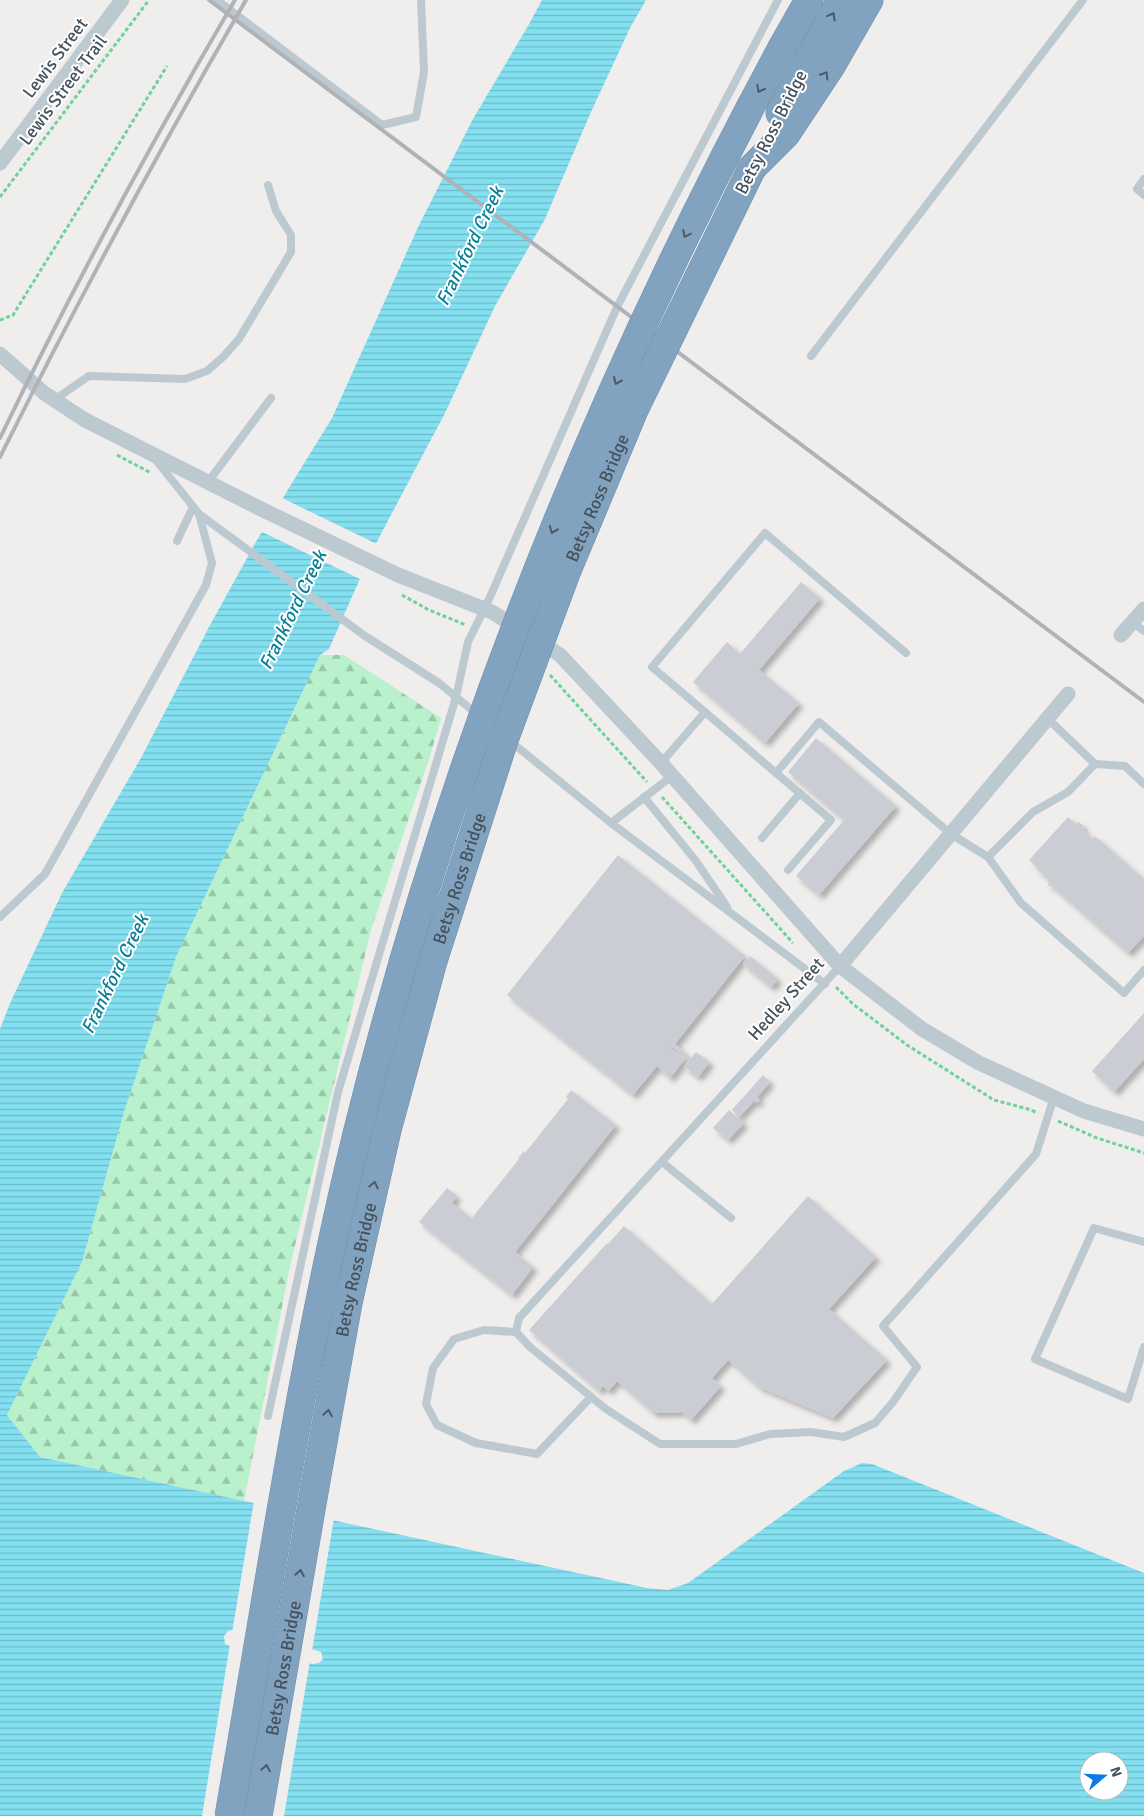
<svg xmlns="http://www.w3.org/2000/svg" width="1144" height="1816" font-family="Signika,sans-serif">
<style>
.forest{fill:url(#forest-firs)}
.water{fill:url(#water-rules);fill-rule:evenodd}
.pier{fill:#f0eded}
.building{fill:#cacdd3;filter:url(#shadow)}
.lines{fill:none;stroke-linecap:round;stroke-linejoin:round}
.highway-casing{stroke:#6d8eab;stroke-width:29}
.path{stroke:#6fd19b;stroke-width:3;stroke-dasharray:4 2.5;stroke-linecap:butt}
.lane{stroke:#bdc9d1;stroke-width:8}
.street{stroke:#bdc9d1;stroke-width:15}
.highway{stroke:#82a3c0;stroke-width:28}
.rail{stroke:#afb3b8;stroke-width:4}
.highway-bridge-casing{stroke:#6d8eab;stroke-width:29;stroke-linecap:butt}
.highway-bridge{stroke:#82a3c0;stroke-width:28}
.oneway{stroke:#4b5a66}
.labels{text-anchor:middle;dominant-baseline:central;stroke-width:4;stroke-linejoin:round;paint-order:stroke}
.street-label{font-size:18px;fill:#45525c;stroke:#fff}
.water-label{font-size:19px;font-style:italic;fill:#068198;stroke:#fff}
</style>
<defs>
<pattern id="forest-firs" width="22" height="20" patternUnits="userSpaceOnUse" patternTransform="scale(1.25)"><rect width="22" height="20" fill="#b8f1cb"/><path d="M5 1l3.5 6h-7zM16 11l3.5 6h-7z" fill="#97c6a8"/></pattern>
<pattern id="water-rules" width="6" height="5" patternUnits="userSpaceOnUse" patternTransform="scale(1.25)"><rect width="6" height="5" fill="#83e0f1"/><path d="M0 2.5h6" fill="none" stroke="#6db8c6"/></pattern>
<filter id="shadow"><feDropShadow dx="4.5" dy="4.5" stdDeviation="2.5" flood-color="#0004"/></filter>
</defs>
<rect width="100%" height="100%" fill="#f0eded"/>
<path class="forest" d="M320 655H344L441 718 430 756 371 930 290 1266 244 1501 40 1457 7 1415 82 1262 124 1112 176 957Z"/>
<path class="water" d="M542 0H646L630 28 591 112 545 219 495 306 445 413 373 549 329 649 320 655 176 957 124 1112 82 1262 7 1415 40 1457 647 1588 668 1590 688 1583 844 1471 862 1463 872 1464 1144 1573V1816H0V1029L11 1001 62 893 141 758 209 627 257 540 332 418 419 225 473 119 528 26ZM232 1630 315 1650 321 1652 323 1659 319 1663 313 1664 230 1646 225 1644 224 1636 228 1631ZM1089 1761H1119V1791H1089Z"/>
<g class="pier">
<path d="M280 497 379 545 362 580 260 531Z"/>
<path d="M254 1501 334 1518 312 1651 232 1633Z"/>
<path d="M230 1644 310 1661 284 1816H202Z"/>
</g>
<g class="building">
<path d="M801 582 820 598 759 670 799 703 765 743 693 682 727 642 740 654Z"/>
<path d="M816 738 896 806 819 895 796 876 844 820 788 772Z"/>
<path d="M1068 817 1076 824 1078 822 1084 826 1082 829 1093 839 1095 836 1144 879V936L1128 953 1051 885 1050 887 1048 885 1049 883 1047 881 1049 878 1037 870 1038 868 1029 860Z"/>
<path d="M618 855 745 956 675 1044 691 1058 696 1052 710 1062 698 1077 684 1067 689 1060 672 1047 671 1048 685 1059 670 1078 657 1066 633 1095 507 995Z"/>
<path d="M750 956 778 979 771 987 743 964Z"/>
<path d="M1144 1013V1059L1114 1092 1092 1071Z"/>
<path d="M763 1075 770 1082 757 1097 760 1100 757 1103 754 1101 739 1117 732 1110Z"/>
<path d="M571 1090 616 1125 515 1252 533 1267 512 1295 419 1222 447 1188 457 1196 452 1203 472 1218 519 1159 518 1158 524 1151 525 1153 568 1099 566 1097Z"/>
<path d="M729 1110 744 1123 728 1140 713 1128Z"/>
<path d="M808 1196 876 1257 829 1309 887 1360 833 1418 759 1387 728 1360 712 1378 721 1386 691 1420 682 1412 654 1413 617 1381 608 1391 603 1386 599 1391 529 1330 607 1243 608 1244 624 1226 712 1304Z"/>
</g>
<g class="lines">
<g class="highway-casing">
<g id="highway">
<path d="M783 46 809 0"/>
<path d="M780 113 841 0"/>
<path d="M752 168 786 134 831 66 869 0"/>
</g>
</g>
<g class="path">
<path d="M0 197 149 0"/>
<path d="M0 320 13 315 167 66"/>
<path d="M117 455 151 473"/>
<path d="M402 595 429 610 466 625"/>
<path d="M550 675 647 782"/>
<path d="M662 797 793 943"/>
<path d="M836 987 853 1004 907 1045 994 1100 1028 1109 1038 1113"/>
<path d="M1058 1121 1097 1138 1144 1153"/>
</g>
<g class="lane">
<path d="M217 0 382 125 416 117 424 72 421 0"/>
<path d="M1144 179 1137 189 1144 195"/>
<path d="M811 356 1083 0"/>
<path d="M54 400 89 376 185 379 207 371 224 356 239 339 291 252V235L276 211 268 185"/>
<path d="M156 460 199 514 365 636 439 683 478 715"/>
<path d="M208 482 271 398"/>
<path d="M177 541 193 507"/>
<path d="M1132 622 1144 631"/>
<path d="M705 712 652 667 765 533 906 653"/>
<path d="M510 741 611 823 825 984"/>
<path d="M661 763 705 712 776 773"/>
<path d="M1095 764 1125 766 1144 784"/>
<path d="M644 797 696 861 727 907"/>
<path d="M611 823 672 776"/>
<path d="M762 838 800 793"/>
<path d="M988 857 1021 903 1124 993 1144 970"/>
<path d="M788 870 831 820 776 773 819 722 951 834 988 857 1033 812 1068 792 1095 764 1047 718"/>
<path d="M0 917 45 874 206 585 212 563 199 514"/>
<path d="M840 966 519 1318 516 1332 530 1347 606 1409 660 1444H736L770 1434 811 1432 844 1437 875 1423 893 1402 917 1367 883 1326 1036 1154 1054 1097"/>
<path d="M662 1162 731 1218"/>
<path d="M1144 1242 1094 1228 1035 1359 1128 1399 1144 1347"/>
<path d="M516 1332 484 1330 454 1339 433 1368 426 1404 437 1425 476 1443 537 1454 591 1397"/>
<path d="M268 1416 338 1092 456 697 468 642 490 597 617 307 778 0"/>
</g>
<g class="street">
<path d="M0 163 122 0"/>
<path d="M0 354 44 393 85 420 257 507 398 575 492 612 560 655 661 763 840 966 922 1029 979 1063 1084 1111 1144 1129"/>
<path d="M1121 635 1144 609"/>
<path d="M840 966 1068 694"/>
</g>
<use href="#highway" class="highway"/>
<g class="rail">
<path d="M209 0 1144 702"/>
<path d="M0 438C72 289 151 143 235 0"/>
<path d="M0 457C77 302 159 150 246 0"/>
</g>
<g class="highway-bridge-casing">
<g id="highway-bridge">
<path d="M229 1816C269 1588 302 1359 357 1134 451 753 596 391 783 46"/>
<path id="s1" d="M258 1816 317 1475 348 1303 387 1130 433 961 504 740 566 573 634 410 752 168"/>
</g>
</g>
<use href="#highway-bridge" class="highway-bridge"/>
</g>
<defs><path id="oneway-chevron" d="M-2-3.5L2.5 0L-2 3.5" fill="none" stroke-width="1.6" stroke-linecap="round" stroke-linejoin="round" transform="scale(1.25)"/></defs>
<g class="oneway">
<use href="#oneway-chevron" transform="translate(832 16) rotate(-61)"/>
<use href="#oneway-chevron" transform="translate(825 75) rotate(-57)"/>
<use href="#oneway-chevron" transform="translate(760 89) rotate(118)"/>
<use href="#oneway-chevron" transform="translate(686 234) rotate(116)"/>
<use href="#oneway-chevron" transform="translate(617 381) rotate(114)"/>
<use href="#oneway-chevron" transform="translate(553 530) rotate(112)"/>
<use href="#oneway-chevron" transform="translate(374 1185) rotate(-77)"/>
<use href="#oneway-chevron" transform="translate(328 1413) rotate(-80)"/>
<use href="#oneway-chevron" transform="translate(300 1573) rotate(-80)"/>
<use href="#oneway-chevron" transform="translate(266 1768) rotate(-80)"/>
</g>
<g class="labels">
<g class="street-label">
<text transform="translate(55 58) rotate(-53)">Lewis Street</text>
<text transform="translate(63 90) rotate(-53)">Lewis Street Trail</text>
<text transform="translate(771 132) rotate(-63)">Betsy Ross Bridge</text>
<text stroke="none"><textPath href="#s1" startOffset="1365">Betsy Ross Bridge</textPath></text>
<text stroke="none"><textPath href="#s1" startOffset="960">Betsy Ross Bridge</textPath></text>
<text transform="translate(786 999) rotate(-48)">Hedley Street</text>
<text stroke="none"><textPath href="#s1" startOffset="555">Betsy Ross Bridge</textPath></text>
<text stroke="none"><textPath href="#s1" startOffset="150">Betsy Ross Bridge</textPath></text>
</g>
<g class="water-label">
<text transform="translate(470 246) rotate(-64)">Frankford Creek</text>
<text transform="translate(293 610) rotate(-64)">Frankford Creek</text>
<text transform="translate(115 974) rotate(-64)">Frankford Creek</text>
</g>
</g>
<g transform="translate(1104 1776) rotate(71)"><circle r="24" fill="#ffffff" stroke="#b5babe"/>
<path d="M0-4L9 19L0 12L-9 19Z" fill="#0e7ae9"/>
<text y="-8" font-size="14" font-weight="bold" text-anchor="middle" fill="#45525c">N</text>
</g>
</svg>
